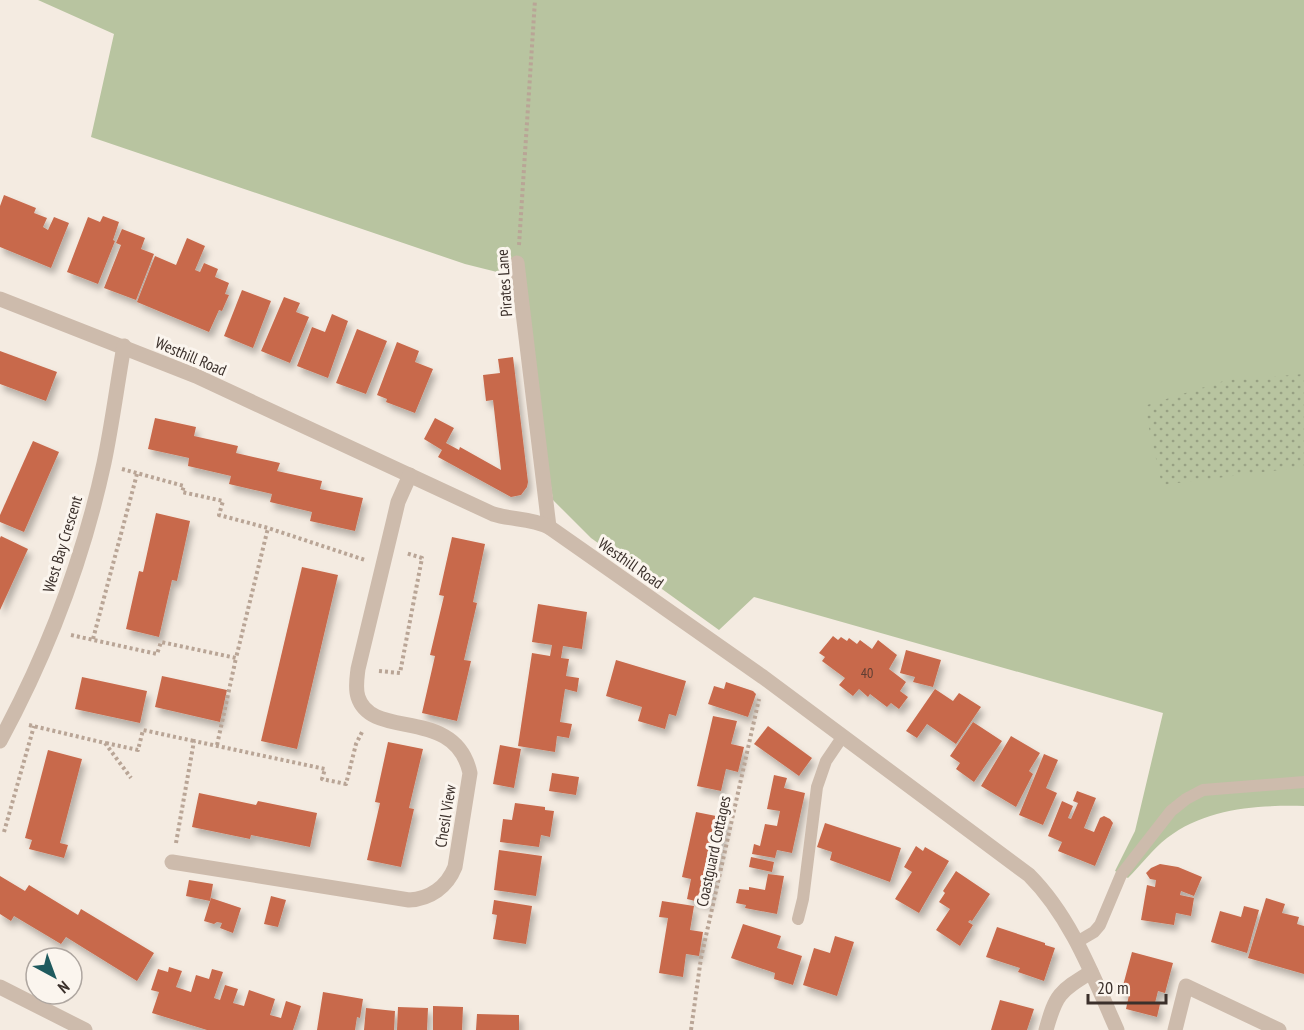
<svg xmlns="http://www.w3.org/2000/svg" width="1304" height="1030" font-family="'PT Sans Narrow',sans-serif">
<style>
.grass{fill:#b8c4a0}
.park{fill:url(#park-dots)}
.building{fill:#c8694b;filter:url(#shadow)}
.lines{fill:none;stroke-linecap:round;stroke-linejoin:round}
.path{stroke:#b9a596;stroke-width:4;stroke-dasharray:3 3;stroke-linecap:butt}
.service{stroke:#cdbbac;stroke-width:12}
.minor{stroke:#cdbbac;stroke-width:15}
.labels{text-anchor:middle;dominant-baseline:central;stroke-width:6;stroke-linejoin:round;paint-order:stroke}
.number-label{font-size:14px;fill:#5e3e33}
.street-label{font-size:16px;fill:#3b302b;stroke:#fbf5ee}
</style>
<defs>
<pattern id="park-dots" width="8" height="8" patternUnits="userSpaceOnUse" patternTransform="scale(1.5)"><rect width="8" height="8" fill="#b8c4a0"/><path d="M2 2h.1M6 6h.1" fill="none" stroke="#97a083" stroke-width="1.8" stroke-linecap="round"/></pattern>
<filter id="shadow"><feDropShadow dx="3.5" dy="6" stdDeviation="3" flood-color="#0004"/></filter>
</defs>
<rect width="100%" height="100%" fill="#f4ebe1"/>
<path class="grass" d="M38 0H1304V806C1257 805 1206 808 1167 838 1153 849 1141 865 1128 878L1115 871 1135 831 1163 713 754 597 719 630 591 538 553 500 521 278 465 264 91 137 114 34Z"/>
<path class="park" d="M1304 374V467L1162 485 1144 406 1227 380Z"/>
<g class="building">
<path d="M4 195 36 208 34 213 47 218 43 227 48 230 54 217 69 223 51 268 0 247V206Z"/>
<path d="M103 216 119 222 113 240 115 241 98 284 67 272 88 217 100 222Z"/>
<path d="M122 229 145 238 141 249 154 254 136 300 104 288 121 245 116 243Z"/>
<path d="M187 238 205 246 195 270 200 272 204 263 218 269 215 277 229 283 225 294 229 295 222 311 219 310 209 332 137 302 155 256 176 265Z"/>
<path d="M242 290 271 301 253 348 224 336Z"/>
<path d="M284 297 300 303 296 312 309 317 290 363 261 351Z"/>
<path d="M332 314 348 321 328 378 297 366 312 327 325 332Z"/>
<path d="M357 329 387 341 366 394 336 383Z"/>
<path d="M397 342 419 351 415 362 433 369 415 413 386 402 387 399 377 395Z"/>
<path d="M0 351 57 372 46 401 0 384Z"/>
<path d="M513 357 528 482 527 487 521 495 511 497 438 457 442 450 424 439 435 418 454 428 446 443 459 450 460 447 501 470 493 400 486 401 483 375 500 373 498 359Z"/>
<path d="M155 418 196 427 194 436 238 446 236 453 280 463 277 471 322 481 320 489 363 498 355 531 310 521 312 512 270 502 272 494 229 484 231 476 188 466 189 458 148 449Z"/>
<path d="M33 441 59 452 24 532 0 522V515Z"/>
<path d="M156 513 190 521 177 581 172 580 159 637 126 629 139 571 143 572Z"/>
<path d="M1 536 28 549 0 610V538Z"/>
<path d="M452 537 485 544 473 602 477 603 464 660 471 661 457 721 422 713 435 656 430 655 444 596 439 595Z"/>
<path d="M302 567 338 575 297 749 261 741Z"/>
<path d="M538 604 587 612 582 649 563 646 561 658 569 659 566 676 579 678 577 692 565 689 560 722 572 724 569 738 557 736 555 752 518 746 532 653 550 656 552 645 532 642Z"/>
<path d="M833 636 838 640 841 637 847 641 849 638 857 644 860 640 872 649 878 640 897 655 889 669 906 682 900 691 908 697 899 709 891 703 887 707 870 694 868 697 859 689 853 696 839 685 845 678 822 661 825 657 819 653Z"/>
<path d="M906 650 941 660 933 687 913 682 915 677 900 673Z"/>
<path d="M616 660 686 681 676 716 669 714 665 729 638 721 642 707 606 696Z"/>
<path d="M162 676 227 690 220 722 155 707Z"/>
<path d="M82 677 147 691 140 723 75 709Z"/>
<path d="M726 682 753 691 756 694 748 717 708 704 714 686 724 689Z"/>
<path d="M935 689 953 701 959 693 981 707 956 744 927 724 917 738 906 731Z"/>
<path d="M713 716 737 721 731 744 744 747 738 772 726 769 721 791 697 786Z"/>
<path d="M973 722 1002 741 974 782 956 769 960 763 950 756Z"/>
<path d="M768 726 812 758 799 776 754 744Z"/>
<path d="M1011 736 1040 753 1029 771 1033 774 1016 807 981 786Z"/>
<path d="M388 742 423 749 409 808 414 809 401 867 367 860 380 803 375 802Z"/>
<path d="M500 745 521 749 514 788 493 784Z"/>
<path d="M48 750 82 759 60 843 68 845 64 858 29 849 32 840 25 838Z"/>
<path d="M1044 754 1058 760 1046 788 1057 793 1043 825 1019 815Z"/>
<path d="M552 773 579 777 576 795 549 791Z"/>
<path d="M774 775 787 778 784 788 805 793 792 853 777 850 775 858 752 854 754 844 760 846 765 824 777 826 780 811 767 809Z"/>
<path d="M1077 791 1096 798 1084 828 1094 832 1100 818 1104 816 1110 819 1113 823 1095 866 1058 851 1062 842 1048 836 1062 801 1073 806 1068 818 1071 819 1078 803 1073 801Z"/>
<path d="M199 793 256 805 258 801 317 813 310 847 251 835 250 839 192 827Z"/>
<path d="M515 803 545 807V810L554 811 550 837 541 835 539 847 500 842 503 819 512 820Z"/>
<path d="M696 812 726 818 708 904 687 899 691 879 682 877Z"/>
<path d="M825 823 901 848 890 882 830 860 832 852 817 847Z"/>
<path d="M916 846 923 851 925 847 949 861 919 913 895 899 912 872 904 867Z"/>
<path d="M499 850 542 856 536 896 494 890Z"/>
<path d="M751 857 774 862 772 872 749 867Z"/>
<path d="M1160 864 1178 867 1202 877 1194 896 1181 891 1180 895 1194 898 1191 916 1176 913 1174 925 1141 920 1147 885 1155 887 1156 880 1150 879 1146 873 1151 868Z"/>
<path d="M956 871 990 894 972 921 970 920 968 922 973 925 960 946 936 930 950 909 939 902 945 893 943 891Z"/>
<path d="M768 874 784 876 777 914 745 908 746 905 736 903 739 889 749 890V887L765 890Z"/>
<path d="M0 876 25 891 29 885 78 915 81 909 154 953 137 981 66 937 61 944 14 916 11 921 0 914Z"/>
<path d="M189 880 213 884 210 901 186 896Z"/>
<path d="M271 896 286 900 278 927 264 924Z"/>
<path d="M211 898 241 908 233 933 220 928 222 923 217 922 214 924 204 921Z"/>
<path d="M1266 898 1285 904 1282 913 1299 917 1297 924 1304 926V974L1248 958Z"/>
<path d="M494 900 532 906 526 944 493 939 497 915 492 914Z"/>
<path d="M662 901 694 906 690 930 703 932 699 956 686 954 683 977 659 973 668 918 659 917Z"/>
<path d="M1244 906 1259 910 1247 953 1211 942 1220 911 1241 917Z"/>
<path d="M743 924 781 936 777 948 802 956 793 985 774 979 775 973 731 958Z"/>
<path d="M997 927 1045 943V945L1055 948 1044 981 1018 972 1020 968 986 957Z"/>
<path d="M835 936 854 942 837 996 803 985 814 948 830 953Z"/>
<path d="M1132 952 1173 963 1165 993 1158 991 1155 1003 1160 1004 1157 1017 1126 1009 1129 995 1121 993Z"/>
<path d="M169 967 182 971 176 987 191 992 196 975 209 979 212 969 223 972 214 998 220 1000 225 985 238 989 233 1003 244 1006 249 990 275 999 270 1015 281 1018 286 1001 301 1006 293 1030H207L152 1013 159 992 151 990 158 969 168 972Z"/>
<path d="M323 992 363 999 360 1018 357 1017 355 1030H317Z"/>
<path d="M1000 1000 1034 1009 1027 1030H991Z"/>
<path d="M433 1006 463 1007 462 1030H433Z"/>
<path d="M398 1007 428 1008 427 1030H397Z"/>
<path d="M366 1008 395 1011 394 1030H364Z"/>
<path d="M477 1014 519 1015V1030H476Z"/>
</g>
<g class="lines">
<g class="path">
<path d="M519 245 535 0"/>
<path d="M122 469 184 486 182 492 223 501 219 515 268 528 365 560"/>
<path d="M71 635 157 654 161 642 236 658 268 528"/>
<path d="M93 639 137 474"/>
<path d="M379 671 400 673 422 558 406 553"/>
<path d="M29 725 105 743 131 778"/>
<path d="M106 743 138 750 143 730 194 741"/>
<path d="M217 745 236 658"/>
<path d="M4 832 34 726"/>
<path d="M176 843 194 741 325 769 322 779 346 784 356 744 363 730"/>
<path d="M691 1030 701 958 759 699"/>
</g>
<g class="service">
<path d="M798 919 803 899 817 787 826 761 843 736"/>
<path d="M1077 942 1094 932 1100 925 1121 875 1171 811 1186 799 1203 790 1304 782"/>
</g>
<g class="minor">
<path d="M517 263 549 527"/>
<path d="M0 299 196 376 493 514C512 520 531 518 549 527L763 677 1029 875C1071 917 1093 976 1117 1030"/>
<path d="M0 741C47 654 83 560 104 463 112 425 117 385 124 346"/>
<path d="M172 862 409 900C430 899 447 887 455 867L470 773C455 705 372 741 358 697 355 688 357 678 358 669L394 519 398 502 410 475"/>
<path d="M0 987 85 1030"/>
<path d="M1046 1030C1056 994 1059 992 1091 972"/>
<path d="M1175 1030 1186 986 1279 1030"/>
</g>
</g>
<g class="labels">
<g class="number-label">
<text x="867" y="673">40</text>
</g>
<g class="street-label">
<text transform="translate(504 283) rotate(-94)">Pirates Lane</text>
<text transform="translate(191 356) rotate(23)">Westhill Road</text>
<text transform="translate(62 544) rotate(-73)">West Bay Crescent</text>
<text transform="translate(631 563) rotate(35)">Westhill Road</text>
<text transform="translate(445 816) rotate(-81)">Chesil View</text>
<text transform="translate(713 851) rotate(-78)">Coastguard Cottages</text>
</g>
</g>
<g transform="translate(54 976) rotate(139)"><circle r="28" fill="#fbf5ee" stroke="#aea6a0" stroke-width="1.5"/>
<path d="M0-4.5L10 22L0 15L-10 22Z" fill="#1f5a5e"/>
<text y="-9" font-size="16" font-weight="bold" text-anchor="middle" fill="#3b302b">N</text>
</g>
<path d="M1088 994v9h78v-9" fill="none" stroke="#3b302b" stroke-width="3"/>
<text x="1097" y="994" font-size="18" fill="#3b302b" stroke="#fbf5ee" stroke-width="4.5" paint-order="stroke">20 m</text>
</svg>
